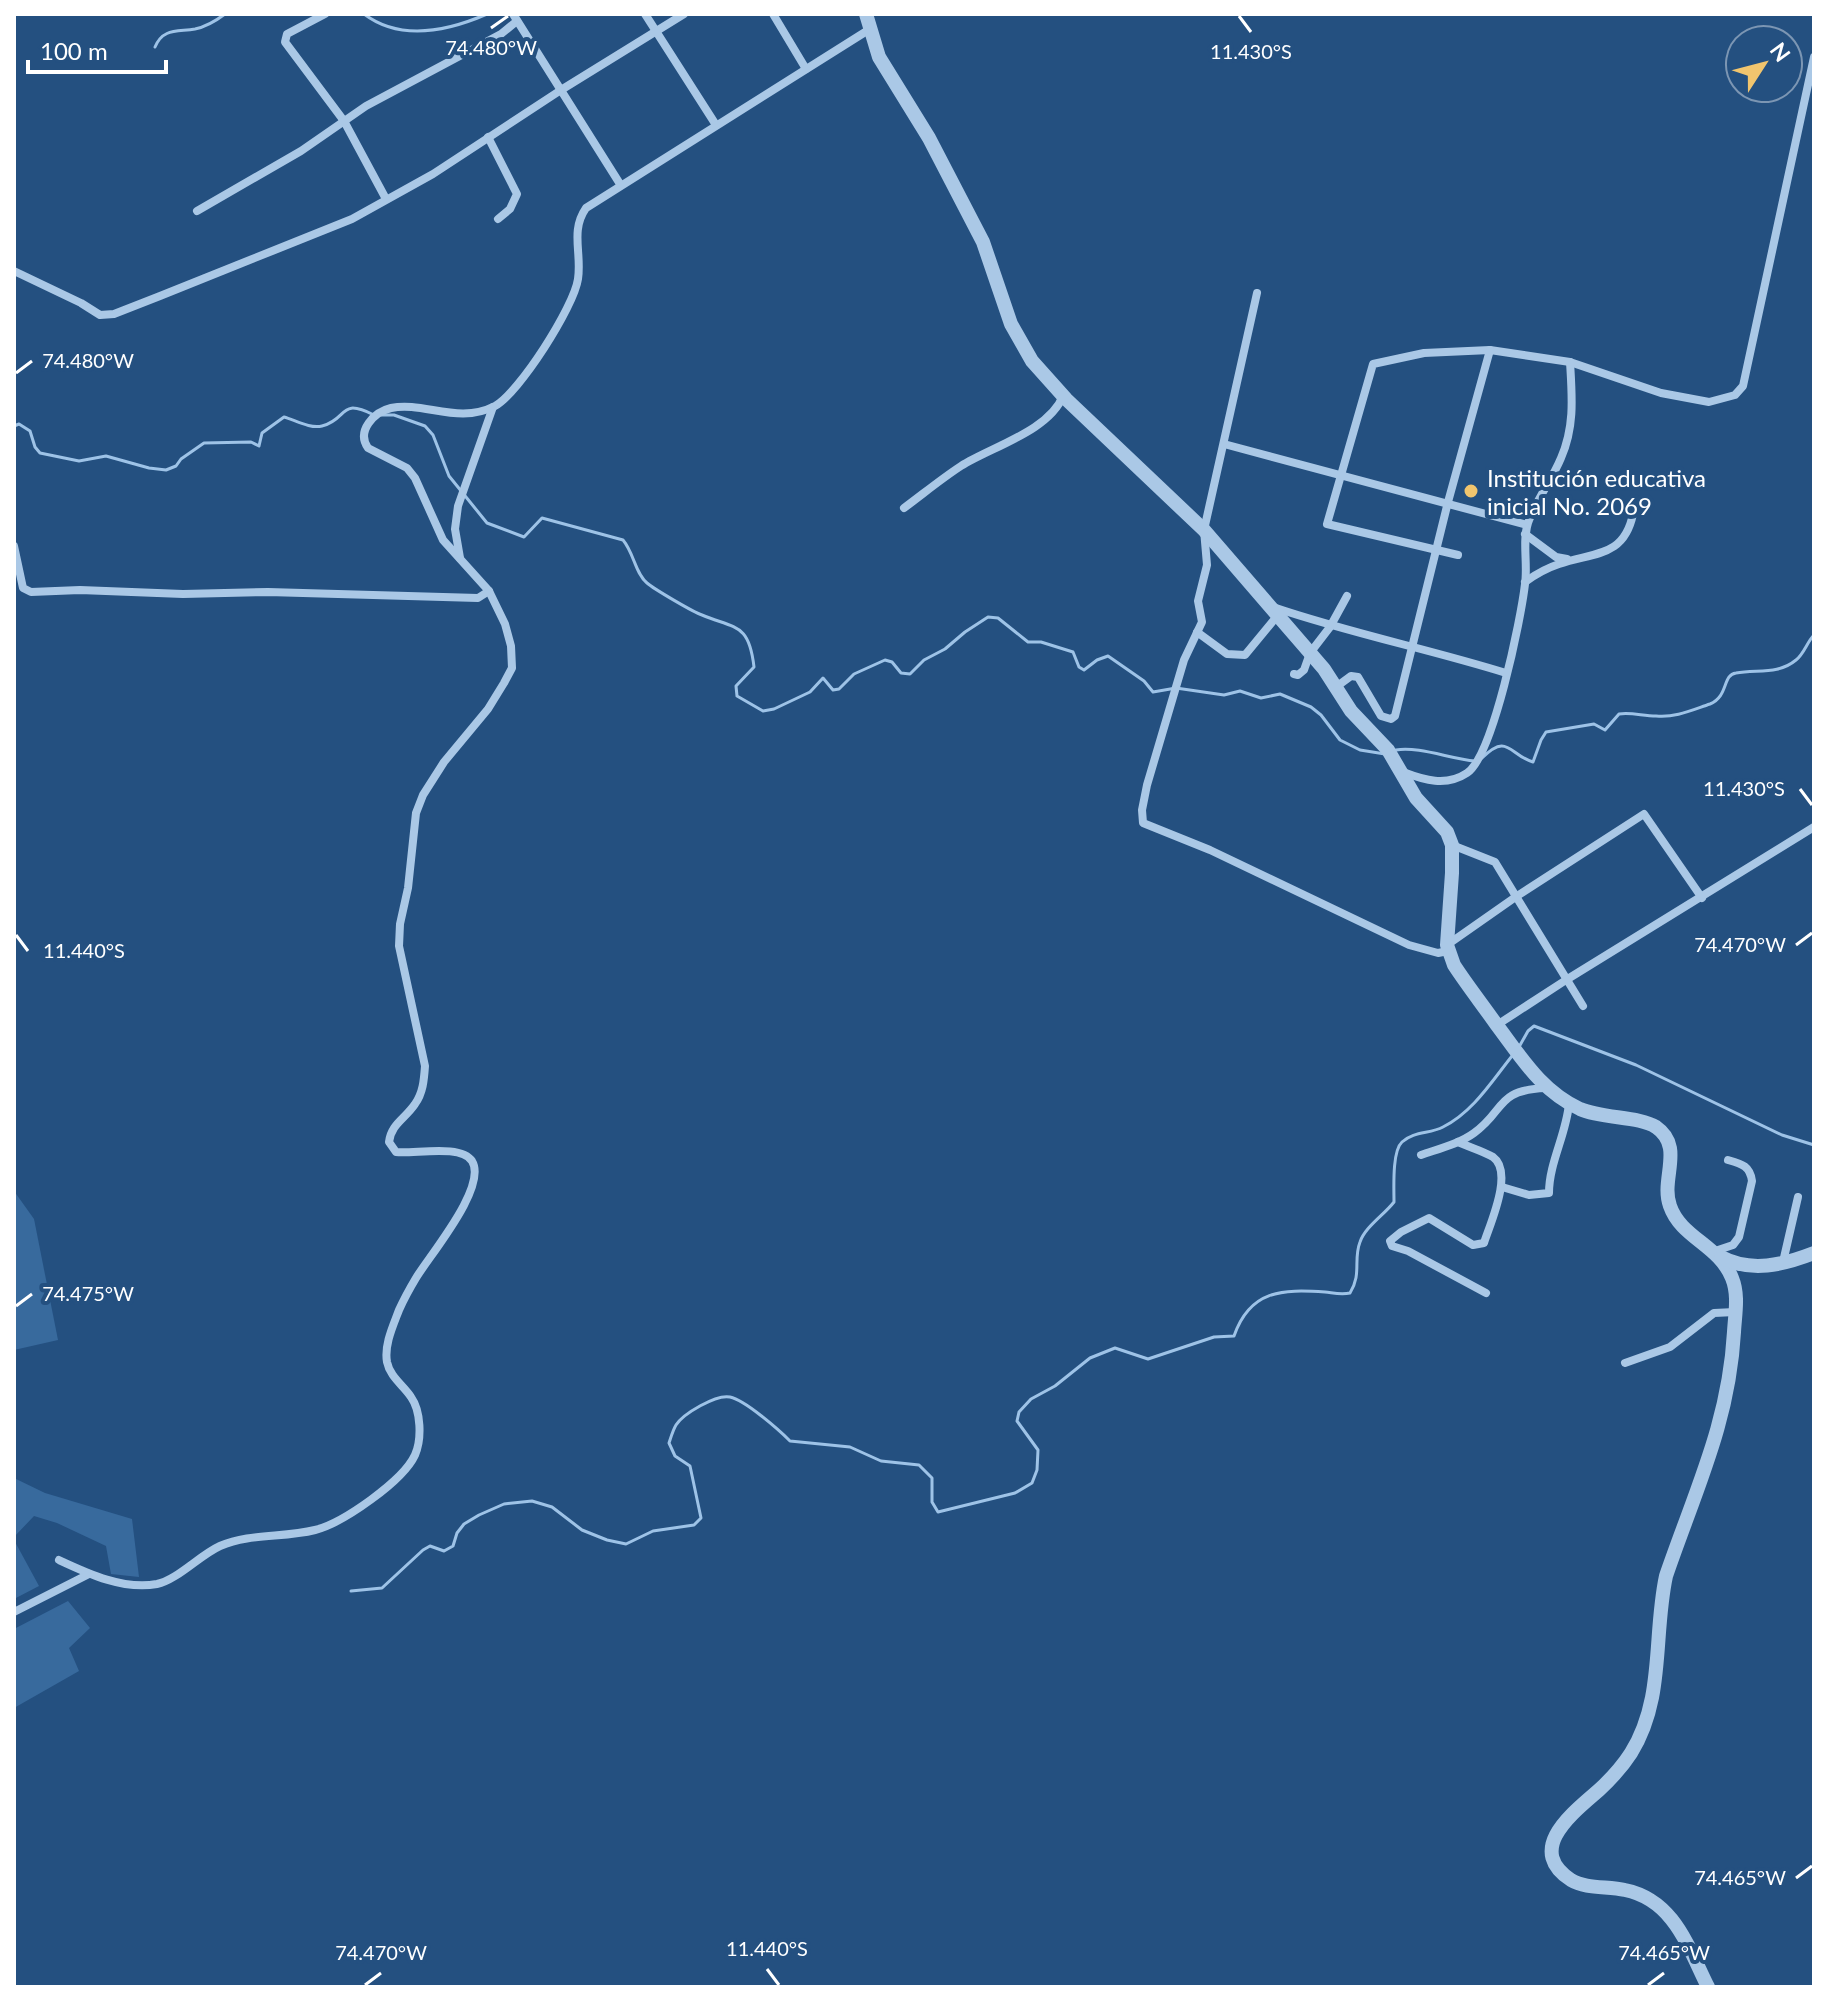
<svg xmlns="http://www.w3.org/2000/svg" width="1828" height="2001" font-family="Lato,sans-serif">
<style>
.green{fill:#386a9d}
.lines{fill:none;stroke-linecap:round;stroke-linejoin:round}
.stream{stroke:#9ec3e7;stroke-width:3}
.minor{stroke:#aac8e6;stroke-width:8}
.tertiary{stroke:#aac8e6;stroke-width:14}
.ticks{fill:none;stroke:#fff;stroke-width:3}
.poi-dot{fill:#f1c56e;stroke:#245080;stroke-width:3}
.labels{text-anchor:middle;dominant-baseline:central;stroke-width:8;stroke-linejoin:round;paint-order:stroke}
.poi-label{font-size:24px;fill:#fff;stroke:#245080;text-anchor:start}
.ticks-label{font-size:20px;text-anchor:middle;fill:#fff;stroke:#245080;stroke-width:8;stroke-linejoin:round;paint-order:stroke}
</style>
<rect width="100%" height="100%" fill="#245080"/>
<g class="green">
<path d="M14 1191 34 1219 58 1340 14 1350Z"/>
<path d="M14 1478 45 1493 132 1519 139 1577 111 1574 106 1546 57 1523 34 1516 14 1537Z"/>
<path d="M14 1540 39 1586 14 1599Z"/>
<path d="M68 1601 90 1628 69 1648 79 1671 14 1708V1629Z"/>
</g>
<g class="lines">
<g class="stream">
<path d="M364 14C401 42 448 31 487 14"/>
<path d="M155 47C163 28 177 32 195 29 205 27 217 20 225 14"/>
<path d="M382 415H394L425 426 433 435 449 476 487 523 524 537 542 518 623 540C634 553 635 573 647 583 654 589 693 612 702 615 736 629 749 623 754 667L736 686 737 696 763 711 774 709 810 692 823 678 833 690 839 689 854 674 885 660 892 662 901 673 910 674 924 660 945 649 965 632 988 617 998 618 1028 642H1041L1073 652 1079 667 1084 670 1097 660 1108 656 1144 681 1153 692 1176 688 1224 695 1240 691 1261 698 1280 694 1311 707 1321 715 1340 740 1360 750 1385 754"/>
<path d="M14 426 19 424 30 431 35 447 40 453 79 461 106 456 149 468 166 470 176 466 181 459 204 443 251 442 259 446 262 433 284 417C295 420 310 429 322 426 349 419 338 397 374 415"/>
<path d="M1396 750C1418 746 1451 759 1475 761"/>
<path d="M1482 758C1508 732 1509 755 1533 762L1541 740 1546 732 1594 724 1605 730 1619 714C1631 712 1643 716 1656 716 1675 718 1692 710 1710 704 1729 696 1722 675 1736 673 1757 669 1778 675 1796 660 1804 654 1807 642 1814 635"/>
<path d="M1519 1047 1528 1031 1534 1026 1636 1065 1782 1135 1814 1145"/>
<path d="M351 1591 382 1588 423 1550 430 1546 444 1551 453 1546 457 1533 464 1524 479 1515 504 1504 532 1501 552 1507 582 1530 607 1540 626 1544 653 1531 694 1525 701 1518 690 1466 675 1456 669 1443C671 1437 673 1430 676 1425 683 1414 716 1394 730 1397 745 1400 779 1430 790 1441L850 1447 881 1461 919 1465 932 1478V1502L938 1512 1015 1493 1032 1483 1037 1470 1038 1450 1017 1421 1019 1412 1031 1399 1055 1386 1090 1358 1115 1348 1148 1359 1214 1337 1234 1336C1250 1290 1282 1289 1325 1292 1334 1293 1341 1295 1350 1293 1362 1274 1353 1260 1360 1242 1365 1227 1384 1215 1394 1202 1394 1188 1392 1151 1402 1142 1414 1131 1430 1134 1443 1127 1473 1112 1492 1081 1512 1056"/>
</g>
<g class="minor">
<path d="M325 14 287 34 285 42 344 121 386 199"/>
<path d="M513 14 620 184"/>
<path d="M645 14 716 125"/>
<path d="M773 14 806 69"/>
<path d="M488 137 517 194 510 209 498 219"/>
<path d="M197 211 301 151 366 106 501 34 517 21"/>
<path d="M14 271 81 303 100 315 114 314 160 296 352 219 433 174 561 90 684 14"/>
<path d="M1257 293 1204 530 1207 565 1198 601 1202 622 1184 660 1147 785 1142 810 1143 823 1210 850 1409 945 1438 953 1448 951"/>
<path d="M1224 444 1527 525"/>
<path d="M904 508C923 494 941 479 961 466 991 447 1049 431 1063 396"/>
<path d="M1525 534 1556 557 1567 559"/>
<path d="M14 546 23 588 31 592 80 590 183 594 268 592 478 598 489 591"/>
<path d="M1458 555 1327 524 1373 364 1424 353 1490 350 1570 362 1661 393 1709 402 1735 395 1743 386 1814 57"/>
<path d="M460 558 455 529 458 506 493 407"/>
<path d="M1525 582C1536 574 1547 568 1559 564 1593 552 1624 558 1633 514"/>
<path d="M1273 607C1349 633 1429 649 1506 673"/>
<path d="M1197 632 1227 654 1245 655 1278 615"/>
<path d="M1294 674 1298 675 1304 670 1310 653 1330 627 1347 596"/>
<path d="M1336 687 1351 676 1358 677 1381 716 1391 719 1395 716 1448 502 1490 350"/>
<path d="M1403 772C1424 780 1446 787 1467 773 1493 756 1521 619 1525 584 1528 565 1522 541 1528 523 1536 500 1552 480 1561 458 1575 426 1572 396 1570 362"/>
<path d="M1452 845 1495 862 1583 1006"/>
<path d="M1447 945 1517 896 1644 814 1702 898"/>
<path d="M1497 1025 1566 980 1814 827"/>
<path d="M1458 1142C1469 1147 1483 1151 1493 1157 1514 1172 1490 1224 1484 1243L1473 1245 1429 1218 1401 1232 1390 1241 1392 1246 1408 1251 1486 1293"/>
<path d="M1421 1155C1438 1149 1459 1144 1474 1133 1506 1110 1495 1090 1546 1088"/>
<path d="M1502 1187 1529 1195 1549 1193C1549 1163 1566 1135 1569 1104"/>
<path d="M1715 1251 1733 1245 1739 1237 1752 1181C1750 1166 1742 1164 1728 1160"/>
<path d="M1783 1262 1798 1197"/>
<path d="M1625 1363 1670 1347 1714 1313 1735 1312"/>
<path d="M59 1560C89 1574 123 1590 157 1584 177 1580 200 1555 220 1546 250 1533 283 1538 315 1530 343 1523 403 1481 415 1455 422 1439 421 1411 411 1397 403 1385 390 1377 387 1362 384 1345 393 1326 399 1310 404 1299 410 1288 416 1278 429 1256 488 1187 472 1161 461 1144 415 1154 396 1152L389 1142C391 1124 405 1119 415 1104 423 1093 424 1080 425 1066L399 946 400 924 408 888 416 813 423 795 444 762 488 709 504 683 512 668 511 646 505 624 489 591 443 540 415 478 407 468 368 448C356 431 374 412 391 408 424 401 458 425 495 406 519 393 574 307 578 279 582 253 570 231 586 208L870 29"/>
<path d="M14 1612 89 1574"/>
</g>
<g class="tertiary">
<path d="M866 14 879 57 929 138 983 242 1011 324 1032 361 1066 399 1204 530 1324 669 1351 711 1388 750 1416 798 1447 832 1452 845V873L1447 945 1454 965C1467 985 1482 1004 1496 1024 1521 1057 1541 1091 1580 1109 1603 1119 1639 1116 1656 1127 1685 1147 1660 1179 1670 1206 1681 1238 1719 1245 1732 1278 1739 1295 1735 1314 1734 1332 1729 1423 1695 1491 1666 1576 1653 1636 1665 1698 1631 1753 1622 1767 1611 1779 1599 1790 1574 1812 1524 1849 1571 1880 1586 1889 1608 1886 1625 1890 1674 1900 1688 1947 1708 1987"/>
<path d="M1721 1257C1751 1273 1783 1265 1814 1253"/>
</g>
</g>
<path class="ticks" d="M1239 16 1251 32M491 28 508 16M16 373 32 361M1800 789 1812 805M16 935 28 951M1796 945 1812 933M16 1306 32 1294M1796 1878 1812 1866M767 1969 779 1985M365 1985 381 1973M1648 1985 1664 1973"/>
<circle class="poi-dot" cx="1471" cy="491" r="8"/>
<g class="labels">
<g class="poi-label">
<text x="1487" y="477">Institución educativa<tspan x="1487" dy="28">inicial No. 2069</tspan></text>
</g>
</g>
<g class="ticks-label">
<text x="491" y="55">74.480°W</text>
<text x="1251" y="59">11.430°S</text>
<text x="88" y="368">74.480°W</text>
<text x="1744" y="796">11.430°S</text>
<text x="1740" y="952">74.470°W</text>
<text x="84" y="958">11.440°S</text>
<text x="88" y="1301">74.475°W</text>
<text x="1740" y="1885">74.465°W</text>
<text x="767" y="1956">11.440°S</text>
<text x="381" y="1960">74.470°W</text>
<text x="1664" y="1960">74.465°W</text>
</g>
<rect width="1828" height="2001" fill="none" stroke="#ffffff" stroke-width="32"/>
<g transform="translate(1764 64) rotate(54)"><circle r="38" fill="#245080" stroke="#7c96b3" stroke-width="2"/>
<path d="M0-6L14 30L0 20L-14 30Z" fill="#f1c56e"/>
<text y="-12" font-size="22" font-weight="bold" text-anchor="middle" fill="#ffffff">N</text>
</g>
<path d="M28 60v12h138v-12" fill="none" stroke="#ffffff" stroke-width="4"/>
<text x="40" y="60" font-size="24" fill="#ffffff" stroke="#245080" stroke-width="6" paint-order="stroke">100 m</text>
</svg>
